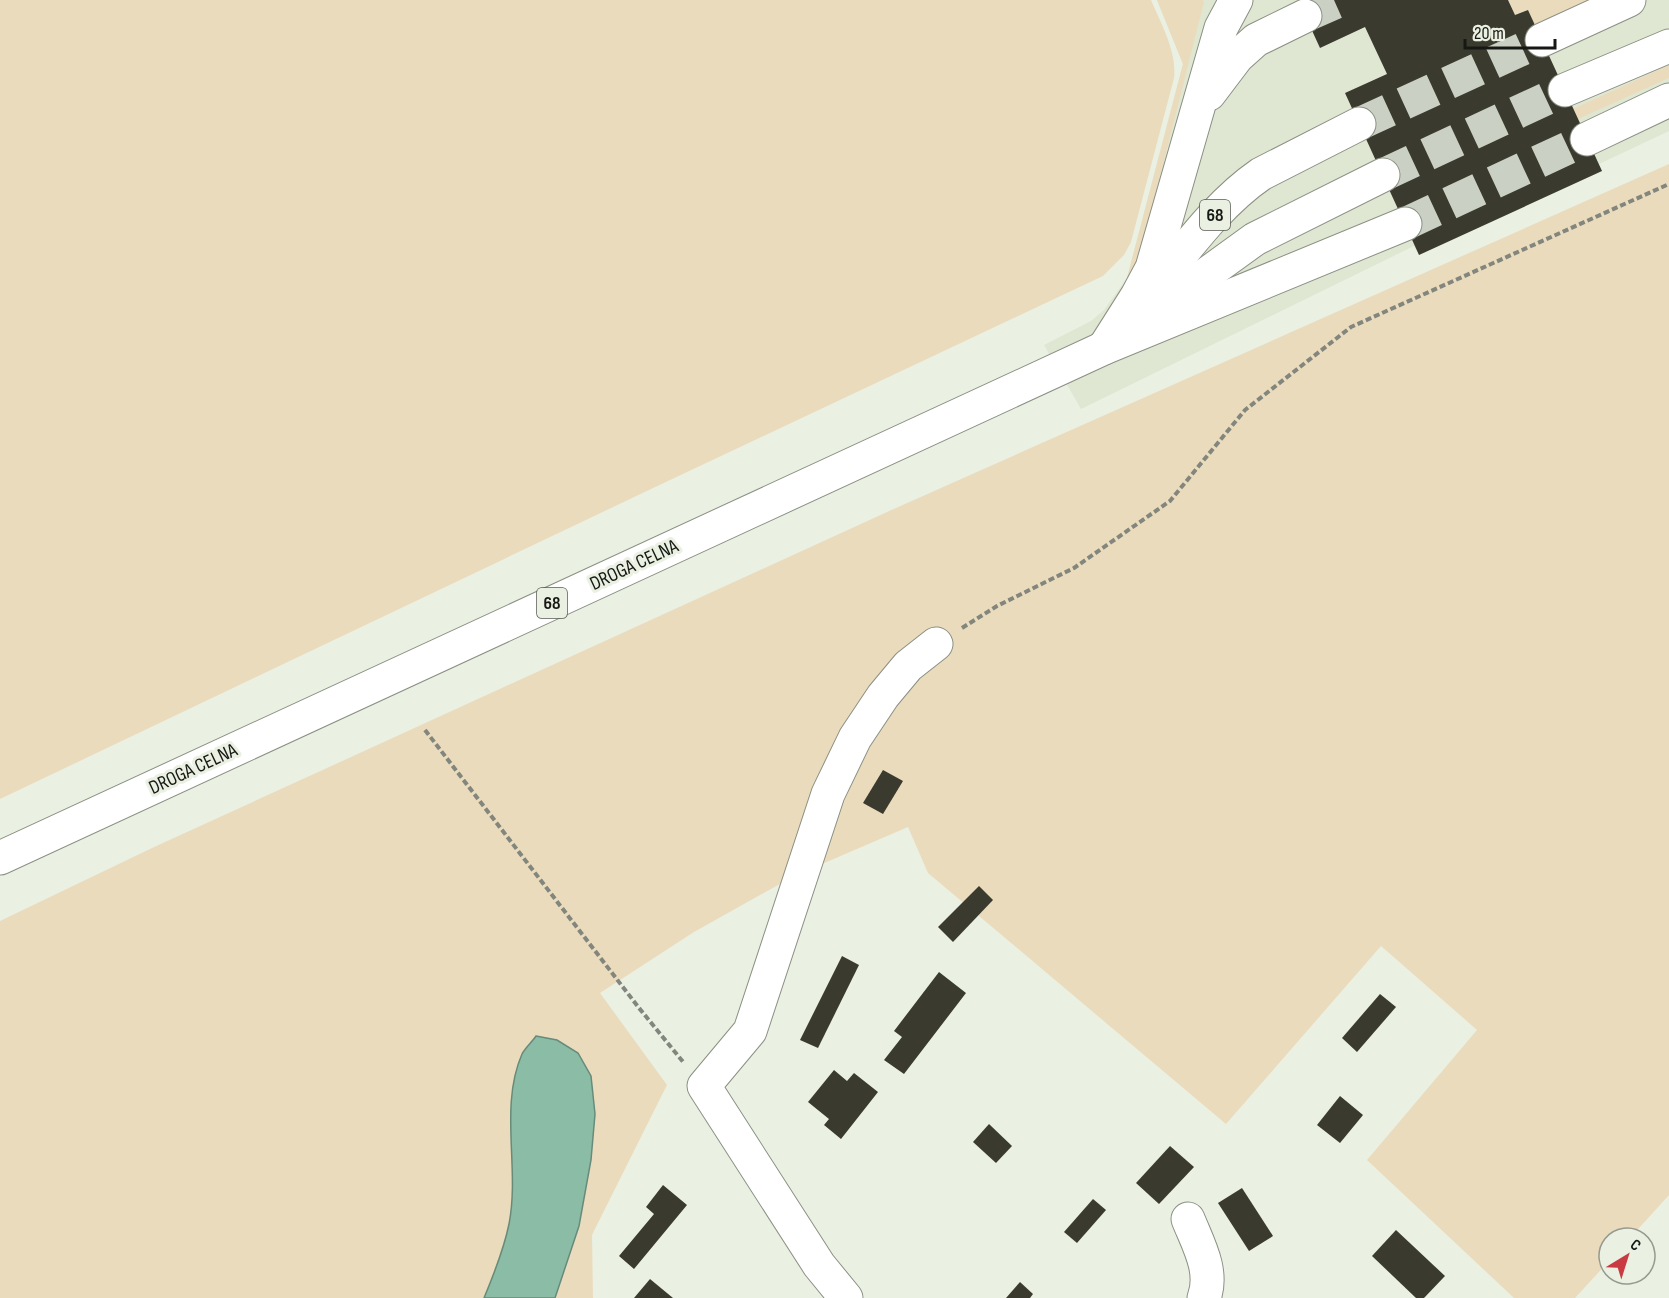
<svg xmlns="http://www.w3.org/2000/svg" width="1669" height="1298" font-family="'Sofia Sans Condensed',sans-serif">
<style>
.built{fill:#dfe7d2}
.green{fill:#ebdbbd}
.water{fill:#8abca6;stroke:#678b7a;stroke-width:1.5}
.building{fill:#3b3a2f}
.lines{fill:none;stroke-linecap:round;stroke-linejoin:round}
.highway-tunnel{stroke:#cad0c3;stroke-width:33;stroke-dasharray:33 16;stroke-linecap:butt}
.minor-casing{stroke:#8a9083;stroke-width:35}
.highway-casing{stroke:#8a9083;stroke-width:35}
.path{stroke:#82867c;stroke-width:4;stroke-dasharray:6 3;stroke-linecap:butt}
.minor{stroke:#fff;stroke-width:33}
.highway{stroke:#fff;stroke-width:33}
.labels{text-anchor:middle;dominant-baseline:central;stroke-width:6;stroke-linejoin:round;paint-order:stroke}
.shield{fill:#eaf0e2;stroke:#565951;stroke-width:1.5}
.shield-label{font-size:18px;font-weight:bold;fill:#161813}
.street-label{font-size:20px;fill:#161813;stroke:#eaf0e2}
</style>
<rect width="100%" height="100%" fill="#eaf0e2"/>
<path class="built" d="M1157 0H1669V131L1599 164 1602 171 1419 255 1414 246 1081 409 1044 345 1091 321 1104 310 1127 278 1183 64Z"/>
<g class="green">
<path d="M0 0H1151C1161 24 1177 51 1174 78L1131 242 1124 255 1103 276 651 489 0 799Z"/>
<path d="M1157 0H1203L1204 2 1134 280 1127 278 1183 64Z"/>
<path d="M1508 0H1598L1538 32 1528 10 1515 15Z"/>
<path d="M1669 65V78L1578 119 1573 109Z"/>
<path d="M1669 164V1195L1630 1238H1609V1261L1575 1298H1514L1367 1160 1477 1030 1381 946 1226 1124 928 873 908 827 794 876 694 932 600 993 667 1085 592 1235 593 1298H0V921L152 848 887 512Z"/>
</g>
<path class="water" d="M536 1036 557 1040 578 1053 591 1076 595 1114 591 1160 579 1226 555 1298H484C494 1274 504 1249 509 1224 520 1168 499 1107 522 1054 525 1048 532 1042 536 1036Z"/>
<g class="building">
<path d="M1298 0H1508L1515 15 1528 10 1602 171 1419 255 1345 93 1387 74 1365 27 1320 48Z"/>
<path d="M883 770 903 781 883 814 863 803Z"/>
<path d="M979 886 993 900 953 942 938 927Z"/>
<path d="M842 956 859 965 818 1048 800 1040Z"/>
<path d="M939 972 966 993 904 1074 884 1060 902 1037 894 1031Z"/>
<path d="M1380 994 1396 1007 1357 1052 1342 1038Z"/>
<path d="M834 1070 847 1081 854 1073 878 1092 841 1139 824 1125 829 1119 808 1102Z"/>
<path d="M1340 1096 1363 1115 1340 1143 1317 1125Z"/>
<path d="M989 1124 1012 1146 996 1163 973 1142Z"/>
<path d="M1170 1146 1194 1167 1159 1204 1136 1183Z"/>
<path d="M663 1185 687 1205 634 1269 619 1256 654 1214 646 1207Z"/>
<path d="M1242 1188 1273 1236 1249 1251 1218 1203Z"/>
<path d="M1093 1199 1106 1210 1077 1243 1064 1232Z"/>
<path d="M1396 1230 1445 1276 1424 1298H1416L1372 1256Z"/>
<path d="M650 1279 673 1298H634Z"/>
<path d="M1020 1282 1033 1294 1030 1298H1006Z"/>
</g>
<g class="lines">
<g class="highway-tunnel">
<path d="M1305 16 1341 0"/>
<path d="M1359 124 1542 40"/>
<path d="M1383 175 1565 90"/>
<path d="M1405 224 1587 139"/>
</g>
<g class="minor-casing">
<g id="minor">
<path d="M1188 1219C1198 1244 1214 1271 1204 1298"/>
<path d="M846 1298 819 1265 704 1086 750 1031 828 794 855 738 883 696 908 666 936 644"/>
</g>
</g>
<g class="highway-casing">
<g id="highway">
<path d="M1542 40 1629 0"/>
<path d="M1565 90 1669 46"/>
<path d="M1209 94 1237 57 1256 40 1305 16"/>
<path d="M1587 139 1669 100"/>
<path d="M1149 294C1184 252 1216 205 1261 174L1359 124"/>
<path d="M1147 317 1255 239 1383 175"/>
<path d="M1104 348 1137 296 1152 268 1221 28 1236 0"/>
<path d="M0 858 1104 348 1405 224"/>
</g>
</g>
<g class="path">
<path d="M962 628 997 606 1074 568 1170 501 1245 410 1351 327 1669 184"/>
<path d="M425 730 639 1008 684 1063"/>
</g>
<use href="#minor" class="minor"/>
<use href="#highway" class="highway"/>
</g>
<g class="labels">
<g class="shield">
<rect x="1200" y="200" width="30" height="30" rx="4.5"/>
<rect x="537" y="588" width="30" height="30" rx="4.5"/>
</g>
<g class="shield-label">
<text x="1215" y="215">68</text>
<text x="552" y="603">68</text>
</g>
<g class="street-label">
<text transform="translate(634 565) rotate(-25)">DROGA CELNA</text>
<text transform="translate(193 769) rotate(-25)">DROGA CELNA</text>
</g>
</g>
<g transform="translate(1627 1256) rotate(38)"><circle r="28" fill="#eaf0e2" stroke="#959a8f" stroke-width="1.5"/>
<path d="M0-4.5L10 22L0 15L-10 22Z" fill="#ca3a42"/>
<text y="-9" font-size="16" font-weight="bold" text-anchor="middle" fill="#161813">С</text>
</g>
<path d="M1465 39v9h90v-9" fill="none" stroke="#161813" stroke-width="3"/>
<text x="1474" y="39" font-size="18" fill="#161813" stroke="#eaf0e2" stroke-width="4.5" paint-order="stroke">20 m</text>
</svg>
